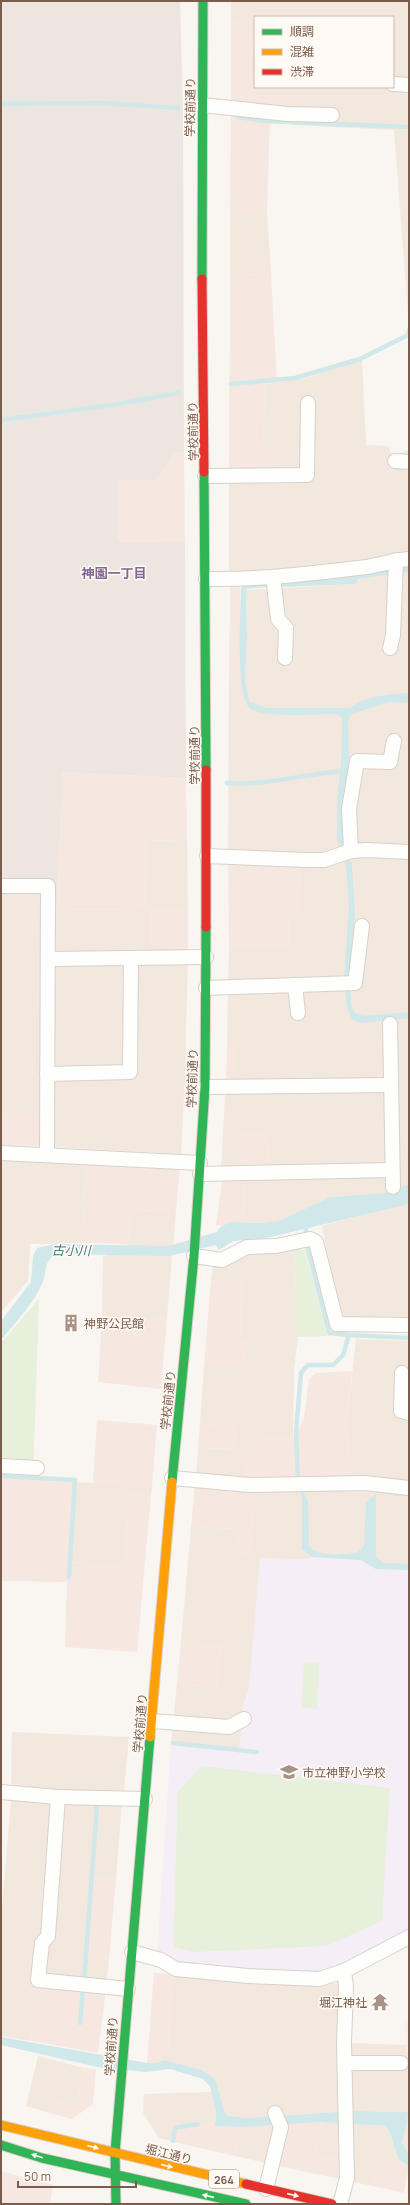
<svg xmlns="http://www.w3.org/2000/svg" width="410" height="2205" font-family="Manrope,'Noto Sans JP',sans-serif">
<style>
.residential{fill:#f2e8de}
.commercial{fill:#f6e8e1}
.industrial{fill:#ede5e0}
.education{fill:#f6eef6}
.green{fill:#e7f0db}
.water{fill:#d0e8ea}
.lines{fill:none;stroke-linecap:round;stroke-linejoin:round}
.stream{stroke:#d0e8ea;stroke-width:4.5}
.street-casing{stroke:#d7d1cb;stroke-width:16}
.fast-casing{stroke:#d9d2cb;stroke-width:11}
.slow-casing{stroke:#d9d2cb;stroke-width:11}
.jam-casing{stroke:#d9d2cb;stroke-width:11}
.street{stroke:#fefefd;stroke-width:14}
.fast{stroke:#30b455;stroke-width:9}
.slow{stroke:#ff9f0a;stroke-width:9}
.jam{stroke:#e5322d;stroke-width:9}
.oneway{fill:#fffaf3}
.labels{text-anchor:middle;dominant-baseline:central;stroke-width:3;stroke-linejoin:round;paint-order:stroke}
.shield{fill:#fffaf3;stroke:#a28b7f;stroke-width:1}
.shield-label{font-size:11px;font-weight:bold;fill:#7a5c4d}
.street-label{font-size:12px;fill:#7a5c4d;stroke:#fffaf3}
.poi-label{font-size:12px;fill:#7a5c4d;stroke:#fffaf3;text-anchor:start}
.neighbourhood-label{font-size:13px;font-weight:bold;fill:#846695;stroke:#fffaf3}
.water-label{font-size:13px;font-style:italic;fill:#437c86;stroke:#fffaf3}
</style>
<rect width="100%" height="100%" fill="#f9f5f0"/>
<g class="residential">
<path d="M231 1H409V327L394 130 293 125 295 87H393V17H255V74L251 73 255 26 231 20Z"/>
<path d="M267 212 271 273 230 276V215Z"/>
<path d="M362 360 366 445 388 446 392 456 409 450V552L365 561 229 575V469H273L263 455 265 384 302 379Z"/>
<path d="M404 572H409V849L320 856 228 853 229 682H241L245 679 247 636 246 590 356 584 358 579Z"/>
<path d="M187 840 188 909 150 910 151 952 188 951 185 1077 181 1154 39 1146V1110H1V880L58 881 59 910 145 909 147 841Z"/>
<path d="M369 853 409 856V1184L386 1193 330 1197 279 1221 262 1223 244 1222 245 1181 269 1180 268 1131 240 1167 221 1168 226 1083 235 1046H227L229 948H288L289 920 299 908 300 864Z"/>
<path d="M1 1161 85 1164 81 1243 30 1244 28 1281 1 1312Z"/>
<path d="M409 1204V1319L340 1317 322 1226 392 1207Z"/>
<path d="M176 1210 167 1317H102L103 1257 129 1244 132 1211Z"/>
<path d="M294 1248 298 1337 294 1370 293 1438 244 1482 196 1478 198 1448 235 1449 236 1425 200 1424 204 1366H244L247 1341 240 1340 243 1284 211 1280 213 1267 246 1250Z"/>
<path d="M356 1339 409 1341V1483L352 1479 347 1422Z"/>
<path d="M74 1482 152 1486 151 1495 130 1493 124 1566 69 1562Z"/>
<path d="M256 1488H359L409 1492V1570L376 1569 361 1560 312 1557 306 1559 249 1689 242 1709 249 1718 242 1726 239 1751 171 1744 177 1684 217 1687 221 1646 181 1642 191 1527 236 1529 250 1557Z"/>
<path d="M12 1732 129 1737 124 1790H55L11 1784Z"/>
<path d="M13 1797 122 1802 116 1878 93 1876 86 1958 109 1960 106 1989 36 1982 31 2041 1 2036V1921L11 1801Z"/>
<path d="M173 1974 246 1980 351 1984 348 2043 406 2045 407 2053H409V2112L351 2111 287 2115 274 2165 235 2156 241 2127 224 2112 219 2091 213 2078 157 2063 168 2050Z"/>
<path d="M38 2056 84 2068 78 2096 81 2097 79 2106 57 2101 54 2114 26 2106Z"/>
<path d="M211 2092 216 2114 215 2123 176 2129 174 2142 159 2138 143 2113 144 2094Z"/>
<path d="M409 2118V2155L402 2143 406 2119Z"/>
<path d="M322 2122 385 2126 389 2130 396 2154 391 2160 380 2159 373 2186 344 2180 316 2155Z"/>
</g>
<g class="commercial">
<path d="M231 20 255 25 251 73 255 74V87H295L294 110 231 102Z"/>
<path d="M231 113 270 119 267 212 230 215Z"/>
<path d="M271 273 277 383 265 384 263 455H275L273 469H229L230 276Z"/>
<path d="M184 452 185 541 117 542V480H155L174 453Z"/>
<path d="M230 584H240L241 682H229Z"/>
<path d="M62 772 186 778 187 840 147 841 145 909 59 910 58 847Z"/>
<path d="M228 861 300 864 299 909 289 920 288 948H229Z"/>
<path d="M188 909V951L151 952 150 910Z"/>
<path d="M227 1046H235L238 1082 226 1083Z"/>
<path d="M1 1110H39V1146L1 1145Z"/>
<path d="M268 1131 269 1167H240V1132Z"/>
<path d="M85 1164 180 1169 176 1210 132 1211 129 1244 81 1243Z"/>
<path d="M222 1181H245L244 1222 216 1226Z"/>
<path d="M211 1280 243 1284 240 1340 247 1341 244 1366H204Z"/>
<path d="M102 1317H167L161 1389 98 1382Z"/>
<path d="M352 1371 347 1422 352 1479 244 1482 249 1433 293 1438 304 1418 309 1379 316 1373Z"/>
<path d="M97 1420 157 1425 152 1486 93 1483Z"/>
<path d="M200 1424 236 1425 235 1449 198 1448Z"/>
<path d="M1 1475 72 1479 74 1482 69 1562 124 1566 130 1493 151 1495 137 1652 65 1647 67 1582 1 1581Z"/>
<path d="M195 1485 256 1488 250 1557 234 1555 236 1529 191 1527Z"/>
<path d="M181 1642 221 1646 217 1687 177 1684Z"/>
<path d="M92 1876 116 1878 109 1960 86 1958Z"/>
<path d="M154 1973 173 1974 168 2050 157 2063H147Z"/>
<path d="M36 1982 106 1989 98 2053 31 2041Z"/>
<path d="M84 2068 96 2069 93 2104 72 2119 54 2114 57 2101 79 2106 81 2097 78 2096Z"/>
<path d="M322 2122 316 2155 345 2156 344 2180 274 2165 284 2124Z"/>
<path d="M215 2123V2126L241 2127 235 2156 174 2142 176 2129Z"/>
<path d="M396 2154 398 2159 409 2167 404 2193 373 2186 380 2158 391 2160Z"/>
<path d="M1 2171 53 2185 50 2204H1Z"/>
</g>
<path class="industrial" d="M1 1H180L183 115 184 452 174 453 155 480H117V542L185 541 186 778 62 772 58 881 1 880Z"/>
<g class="education">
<path d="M312 1557 361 1560 376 1569 409 1570V1933L321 1973 177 1964 157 1951 171 1744 239 1751 242 1726 249 1718 242 1709 249 1689 260 1558 306 1559Z"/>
<path d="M409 2021V2053H407L405 2023Z"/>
</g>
<g class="green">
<path d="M294 1248 305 1250 327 1336 298 1337Z"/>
<path d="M39 1299 33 1477 1 1475V1343Z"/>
<path d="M304 1662 319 1663 317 1709 301 1708Z"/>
<path d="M202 1766 390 1788 382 1921 326 1946 193 1952 173 1947 178 1791Z"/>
</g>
<g class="water">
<path d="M409 565V572L358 579 356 584 282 587 279 581Z"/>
<path d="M244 586 246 590 247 636 245 680 249 701 266 708H350C365 696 390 694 409 693V703L389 702 352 714 348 720 349 770 343 799V839L352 866 355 911 350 974 351 1006 355 1013 364 1016 409 1012V1018L361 1023 352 1020 347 1008 344 979 349 905 346 866 337 839V798L341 765 342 718 335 714C315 714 269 718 252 710 234 702 241 608 241 588Z"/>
<path d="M409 1184V1204L262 1239 233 1241 219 1250 216 1245 169 1256 55 1254C42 1265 48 1270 42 1284 33 1304 15 1323 1 1340V1321L31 1282 33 1256 37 1248 55 1244 169 1246 217 1232 220 1227 230 1222 262 1223 279 1221 330 1197 386 1193Z"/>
<path d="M300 1488 308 1500 309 1546C320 1558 341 1554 357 1553L364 1546 366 1503 376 1493V1556L383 1563 409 1564V1570L376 1569 361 1560 312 1557 302 1549V1502Z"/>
<path d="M1 2037 147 2063H157L164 2060 201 2070 214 2078 219 2091 224 2112 228 2116 247 2118 351 2111 409 2112 402 2143 409 2155V2167L398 2159 389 2130 385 2126 322 2122 241 2127 215 2126 216 2114 210 2086 203 2079 170 2069 146 2072 97 2067 1 2045Z"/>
</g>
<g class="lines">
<g class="stream">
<path d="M1 104 101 103 178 108"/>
<path d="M238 117 265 121 409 127"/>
<path d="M231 384 295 378 360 359 408 335 409 330"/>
<path d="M1 420 113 405 178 393"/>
<path d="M243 591 245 587 272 584"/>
<path d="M227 783C267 786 306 773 346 771"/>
<path d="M349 1335 409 1338"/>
<path d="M1 1476 75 1480 69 1577"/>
<path d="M298 1482 296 1431 301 1373 308 1365H333L343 1355 349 1335 329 1333 308 1250 305 1223"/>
<path d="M396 1494H405"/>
<path d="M173 1743 257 1752"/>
<path d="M84 1981 97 1806"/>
<path d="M80 2023 83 1989"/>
<path d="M173 2141 175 2128 198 2124"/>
</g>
<g class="street-casing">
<g id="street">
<path d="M393 84 409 85"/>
<path d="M202 105 288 114 332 115"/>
<path d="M395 461 409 462"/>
<path d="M205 476 307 475 308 403"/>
<path d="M273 577 278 619 286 628 285 658"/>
<path d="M206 579C257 580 307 574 358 568 375 567 391 560 409 559"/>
<path d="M390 648 393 635 396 560"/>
<path d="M351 851 349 809 357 761 390 762 394 741"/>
<path d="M207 856 306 860H324L351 851 367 850 409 852"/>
<path d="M1 886H48L47 1155"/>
<path d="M48 959 206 957"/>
<path d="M295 985 298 1013"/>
<path d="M206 988 355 983 362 926"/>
<path d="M390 1024 393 1187"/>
<path d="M47 1074 130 1072 131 958"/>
<path d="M205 1087 391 1085"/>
<path d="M1 1153 200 1163"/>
<path d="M200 1174 392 1170"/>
<path d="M194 1256 222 1260 247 1247 276 1246 310 1239 316 1242 337 1324 409 1325"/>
<path d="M402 1373 401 1411 409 1413"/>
<path d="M1 1466 37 1468"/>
<path d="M172 1478 250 1485 365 1483 409 1488"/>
<path d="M152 1721 229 1727 244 1719"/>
<path d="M1 1792 58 1797 145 1799"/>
<path d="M58 1797 48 1936 42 1943 38 1980 128 1989"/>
<path d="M132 1952 161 1960 176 1969 248 1976 319 1979 344 1971 409 1937"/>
<path d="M345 2063H401"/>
<path d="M266 2189 281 2127 275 2113"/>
<path d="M340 2204 347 2178 344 2043 346 1987 344 1971"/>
</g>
</g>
<g class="fast-casing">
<g id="fast">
<path d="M202 279 203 1"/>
<path d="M204 472 206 770"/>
<path d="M172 1482 194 1256 205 1087 206 927"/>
<path d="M1 2145 42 2158 246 2204"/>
<path d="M116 2204 115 2153 150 1737"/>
</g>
</g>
<g class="slow-casing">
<g id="slow">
<path d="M150 1737 172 1482"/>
<path d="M1 2125 246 2184"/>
</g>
</g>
<g class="jam-casing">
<g id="jam">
<path d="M202 279 204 472"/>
<path d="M206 770V927"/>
<path d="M246 2184 332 2204"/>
</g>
</g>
<use href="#street" class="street"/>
<use href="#fast" class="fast"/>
<use href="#slow" class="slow"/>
<use href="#jam" class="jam"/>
</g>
<defs><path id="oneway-solid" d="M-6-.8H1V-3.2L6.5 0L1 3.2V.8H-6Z"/></defs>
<g class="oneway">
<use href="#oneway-solid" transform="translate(93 2147) rotate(15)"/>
<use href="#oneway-solid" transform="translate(37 2156) rotate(-163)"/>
<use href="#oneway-solid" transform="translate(167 2166) rotate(14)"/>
<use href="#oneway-solid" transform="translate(293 2195) rotate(13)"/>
<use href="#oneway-solid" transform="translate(208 2196) rotate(-167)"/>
</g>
<defs>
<g id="building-bare" transform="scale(1.38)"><path d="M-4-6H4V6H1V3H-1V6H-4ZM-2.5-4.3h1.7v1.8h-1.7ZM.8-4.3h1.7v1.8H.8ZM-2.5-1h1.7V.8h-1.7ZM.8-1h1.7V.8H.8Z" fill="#a69286" stroke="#fffaf3" stroke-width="2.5" paint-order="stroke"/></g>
<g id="school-bare" transform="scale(1.38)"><path d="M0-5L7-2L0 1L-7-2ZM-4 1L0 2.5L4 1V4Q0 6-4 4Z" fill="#a69286" stroke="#fffaf3" stroke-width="2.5" paint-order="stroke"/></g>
<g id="temple-bare" transform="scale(1.38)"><path d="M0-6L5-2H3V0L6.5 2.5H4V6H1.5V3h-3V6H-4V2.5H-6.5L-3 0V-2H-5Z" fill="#a69286" stroke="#fffaf3" stroke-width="2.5" paint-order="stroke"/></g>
</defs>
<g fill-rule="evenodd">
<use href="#building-bare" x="71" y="1323"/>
<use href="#school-bare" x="289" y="1772"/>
<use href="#temple-bare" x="380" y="2002"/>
</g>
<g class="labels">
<rect class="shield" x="209" y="2170" width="30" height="18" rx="3"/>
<g class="shield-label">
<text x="224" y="2179">264</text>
</g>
<g class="street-label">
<text transform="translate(190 107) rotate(-89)">学校前通り</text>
<text transform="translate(193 431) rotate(-91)">学校前通り</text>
<text transform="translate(194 755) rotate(-90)">学校前通り</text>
<text transform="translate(192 1078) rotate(-88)">学校前通り</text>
<text transform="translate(168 1400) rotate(-84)">学校前通り</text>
<text transform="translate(140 1723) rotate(-85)">学校前通り</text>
<text transform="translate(111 2046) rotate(-86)">学校前通り</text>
<text transform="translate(169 2154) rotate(14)">堀江通り</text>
</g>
<g class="poi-label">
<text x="84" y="1323">神野公民館</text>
<text x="302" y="1772">市立神野小学校</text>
<text x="367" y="2002" text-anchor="end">堀江神社</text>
</g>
<g class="neighbourhood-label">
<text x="114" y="573">神園一丁目</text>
</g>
<g class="water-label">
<text transform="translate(71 1250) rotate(1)">古小川</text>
</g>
</g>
<rect width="410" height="2205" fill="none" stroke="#7a5c4d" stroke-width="4"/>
<rect x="254" y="16" width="140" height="72" fill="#fffaf3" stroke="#cabbb1"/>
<rect x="262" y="29" width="20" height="6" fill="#30b455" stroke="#cabbb1"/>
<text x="290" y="36" font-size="12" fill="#7a5c4d">順調</text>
<rect x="262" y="49" width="20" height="6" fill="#ff9f0a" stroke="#cabbb1"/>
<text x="290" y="56" font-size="12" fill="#7a5c4d">混雑</text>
<rect x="262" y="69" width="20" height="6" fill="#e5322d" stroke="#cabbb1"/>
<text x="290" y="76" font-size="12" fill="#7a5c4d">渋滞</text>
<path d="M18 2181v6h118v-6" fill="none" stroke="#7a5c4d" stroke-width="2"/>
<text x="24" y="2181" font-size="12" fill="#7a5c4d" stroke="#fffaf3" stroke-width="3" paint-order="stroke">50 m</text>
</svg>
